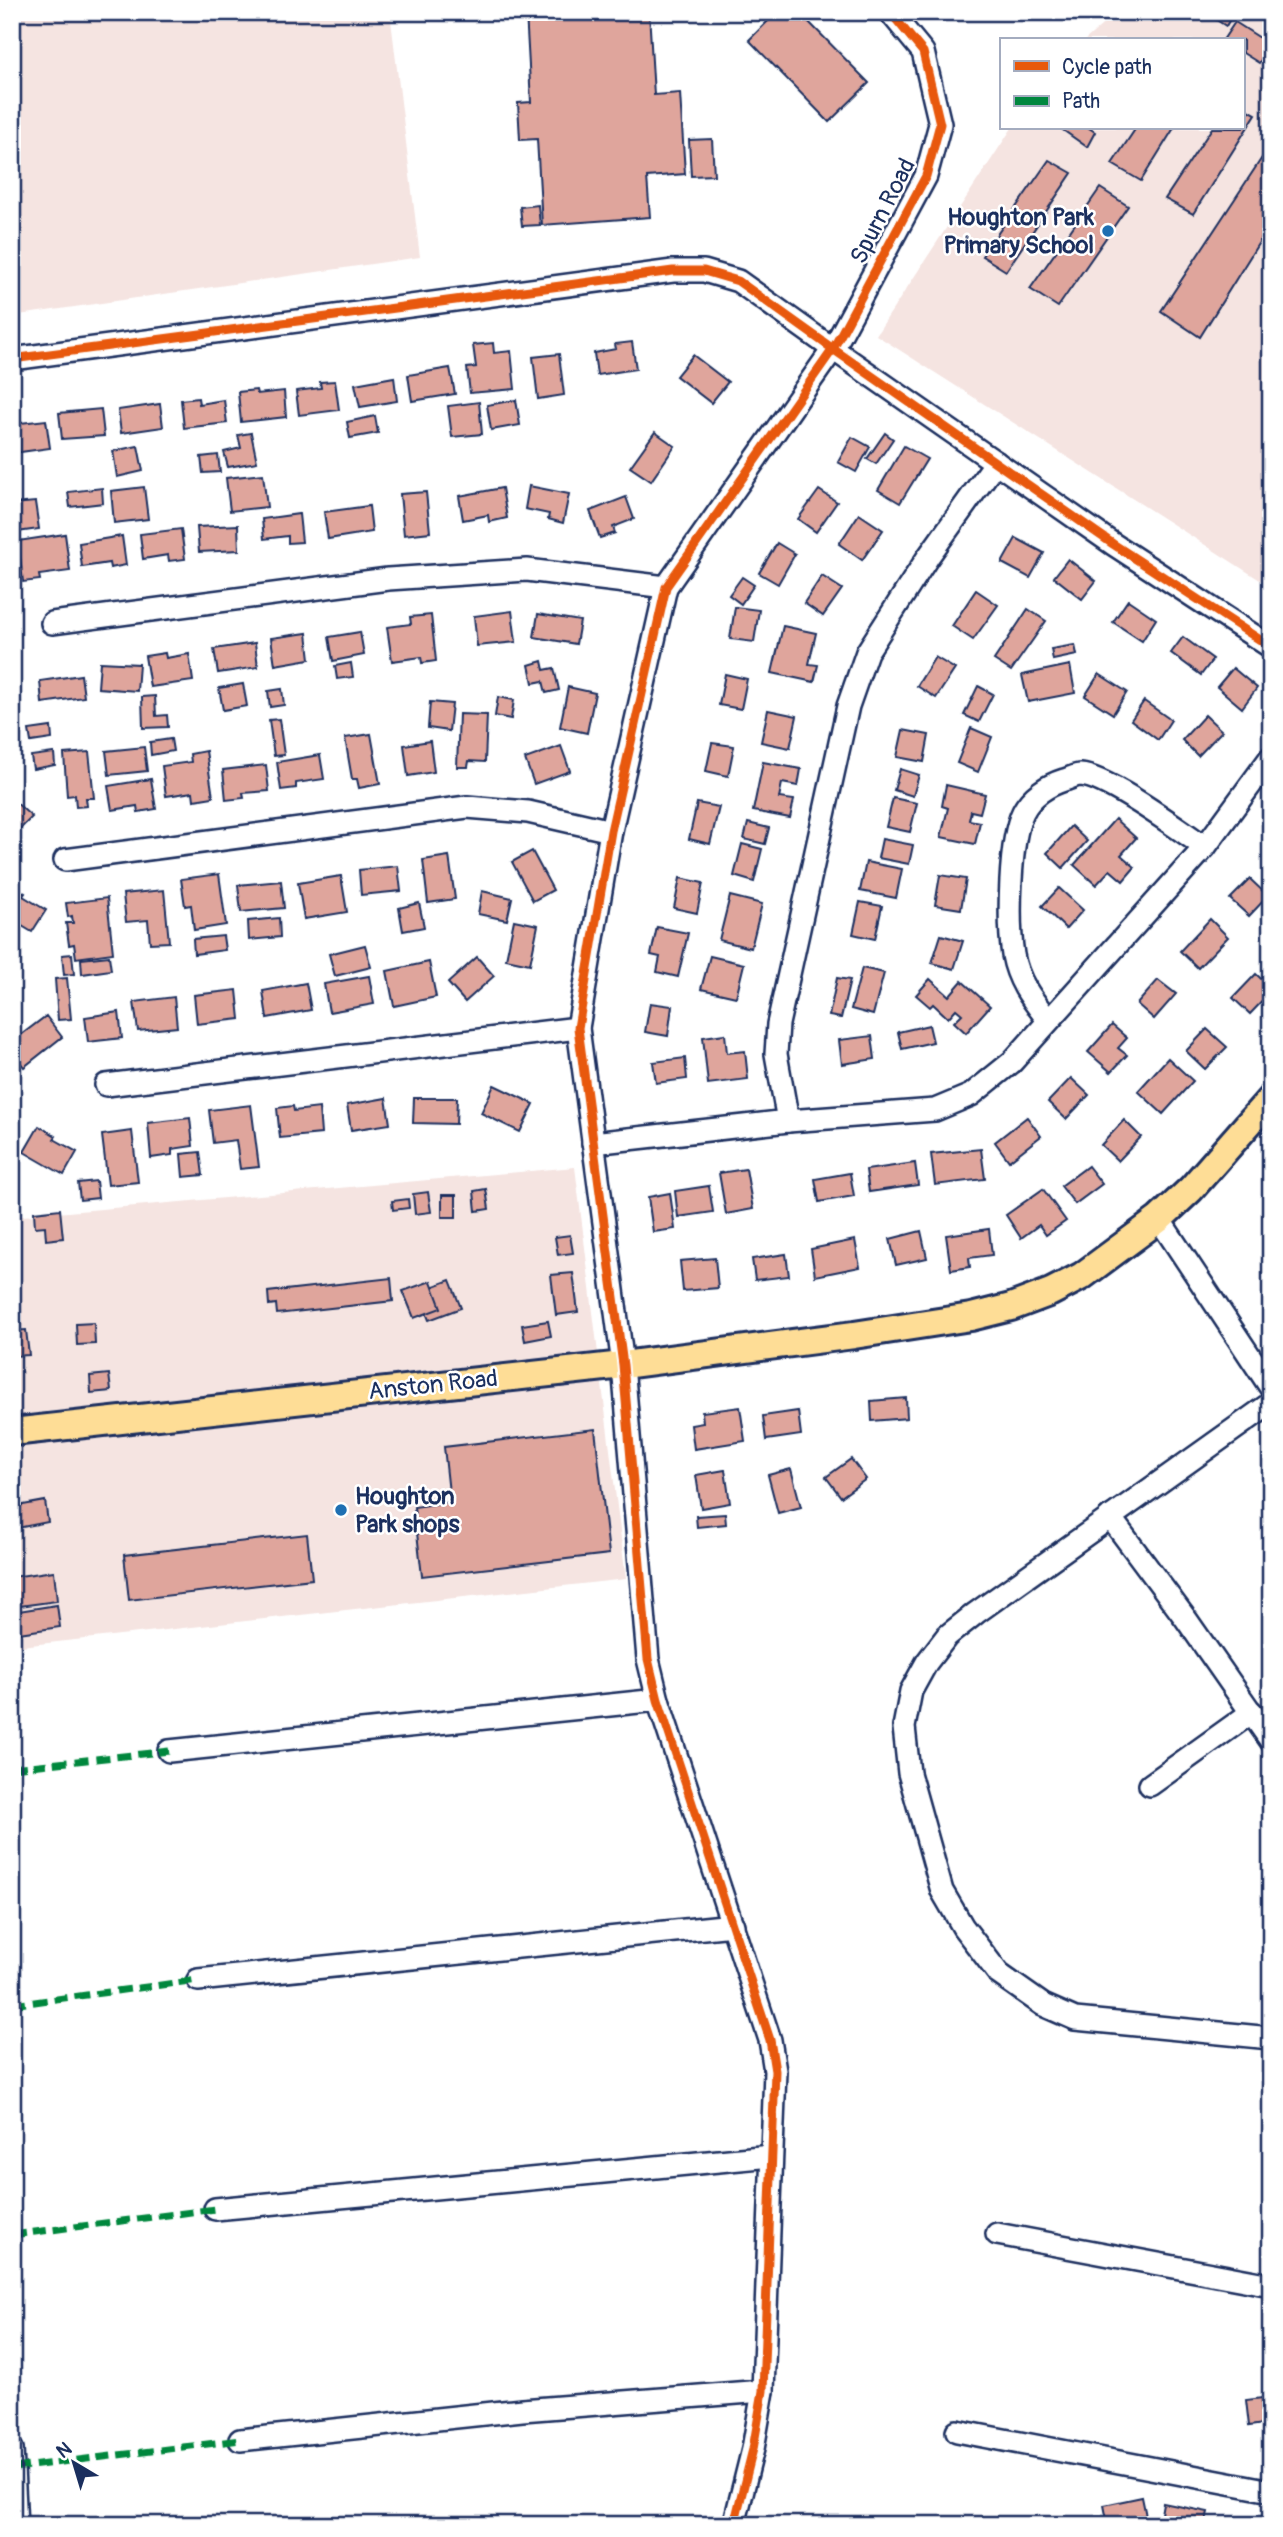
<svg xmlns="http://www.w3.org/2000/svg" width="1283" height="2537" font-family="Pangolin,sans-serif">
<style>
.built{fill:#f5e4e1}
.building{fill:#dfa59c;stroke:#1b2f5e;stroke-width:2}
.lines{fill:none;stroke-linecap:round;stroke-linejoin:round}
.minor-casing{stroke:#1b2f5e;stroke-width:26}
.major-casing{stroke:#1b2f5e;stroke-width:32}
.minor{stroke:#fff;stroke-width:21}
.major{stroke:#fedd96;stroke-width:26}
.quiet{stroke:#00873e;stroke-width:7;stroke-dasharray:14 7;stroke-linecap:butt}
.cycleway-casing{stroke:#fff;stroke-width:13}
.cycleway{stroke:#e8590c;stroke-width:9}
.poi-dot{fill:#1f6fb2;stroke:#fff;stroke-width:2.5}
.labels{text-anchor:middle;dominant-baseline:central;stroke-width:5;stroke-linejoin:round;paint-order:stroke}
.street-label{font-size:24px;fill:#1b2f5e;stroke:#fff}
.poi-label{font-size:24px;font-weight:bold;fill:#1b2f5e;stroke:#fff;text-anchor:end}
</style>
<rect width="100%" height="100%" fill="#fff"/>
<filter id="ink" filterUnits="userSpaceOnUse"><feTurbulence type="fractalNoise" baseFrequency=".0143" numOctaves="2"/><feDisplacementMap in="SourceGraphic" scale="14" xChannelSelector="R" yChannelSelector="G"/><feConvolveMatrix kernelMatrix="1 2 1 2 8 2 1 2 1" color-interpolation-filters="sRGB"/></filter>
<g filter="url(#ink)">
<g class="built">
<path d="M12 12H390L420 257 12 316Z"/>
<path d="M1117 12H1271V587L876 335 1012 128H1243V40H1085Z"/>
<path d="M575 1167 626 1579 12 1647V1217Z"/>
</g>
<g class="building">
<path d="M526 12H649L654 95 680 93 685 174 647 177 650 217 542 225 537 139 520 140 518 103 531 102Z"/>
<path d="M777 12H799L869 83 829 122 749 40Z"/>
<path d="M1219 12H1234L1226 26 1215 19Z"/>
<path d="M1235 22 1271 45 1259 63 1243 53V40H1223Z"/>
<path d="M1243 107 1256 114 1193 214 1165 199 1212 128H1243Z"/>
<path d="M1060 128H1089L1095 132 1087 147Z"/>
<path d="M1136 128H1174L1141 181 1112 164Z"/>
<path d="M712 139 714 175 691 176 689 140Z"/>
<path d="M1271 144V223L1200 337 1161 311Z"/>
<path d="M1049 160 1072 173 1006 271 982 256Z"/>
<path d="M1100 188 1128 206 1058 307 1030 289Z"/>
<path d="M538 205 540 225 522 226 520 207Z"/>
<path d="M632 342 636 369 597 375 594 353 616 349 615 344Z"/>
<path d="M493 343 494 353 511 351 515 389 470 393 467 368 476 367 473 345Z"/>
<path d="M559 354 564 395 538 399 533 357Z"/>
<path d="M693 355 728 382 711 403 676 376Z"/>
<path d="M450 368 455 394 412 401 408 375Z"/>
<path d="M394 377 397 401 360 407 355 384Z"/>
<path d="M335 381 339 410 299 415 296 391 321 388 320 382Z"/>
<path d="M256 390 257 394 284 391 286 417 241 422 238 392Z"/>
<path d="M198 398 199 404 224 400 227 423 184 428 181 400Z"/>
<path d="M516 400 520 425 491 430 487 405Z"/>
<path d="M479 402 482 434 452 437 448 406Z"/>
<path d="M160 404 163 427 121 433 118 410Z"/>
<path d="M101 409 104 436 62 439 59 413Z"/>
<path d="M375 416 378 433 350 438 347 422Z"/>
<path d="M46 420 50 448 13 453 12 424Z"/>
<path d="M655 432 675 446 651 481 630 467Z"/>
<path d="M251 433 257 462 228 467 224 452 241 448 238 435Z"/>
<path d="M885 433 893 439 876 464 867 459Z"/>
<path d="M852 437 870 447 856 472 838 462Z"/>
<path d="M138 446 143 471 117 477 113 451Z"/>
<path d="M904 446 927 459 900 503 878 490Z"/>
<path d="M218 455 220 472 203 473 201 457Z"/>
<path d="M263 474 267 507 230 511 226 478Z"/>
<path d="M529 486 569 494 563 523 548 519 549 514 525 509Z"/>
<path d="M144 487 148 519 114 523 111 491Z"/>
<path d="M102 488 103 503 70 507 68 492Z"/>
<path d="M502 488 507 518 489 522 488 515 463 520 459 496Z"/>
<path d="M819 490 837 502 816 532 798 519Z"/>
<path d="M426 492 430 532 404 535 400 494Z"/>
<path d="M626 497 634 519 613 527 615 533 600 538 590 511Z"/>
<path d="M35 502 39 529 17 532 14 504Z"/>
<path d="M369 506 372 532 328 539 324 512Z"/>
<path d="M299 514 302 542 288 543V536L264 539 262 519Z"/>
<path d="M859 514 883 530 862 560 839 544Z"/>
<path d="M238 525 239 550 199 552 197 527Z"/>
<path d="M181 529 185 559 169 561 168 555 143 559 140 534Z"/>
<path d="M65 534 70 571 39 575 40 580 23 582 18 541Z"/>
<path d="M122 536 126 565 110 568 109 563 82 567 79 543Z"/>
<path d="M1016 538 1044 553 1030 578 1002 563Z"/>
<path d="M777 543 795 554 778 584 759 573Z"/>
<path d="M1068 559 1096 581 1082 599 1054 577Z"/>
<path d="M822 576 842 589 823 616 804 603Z"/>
<path d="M742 577 754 585 741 604 729 595Z"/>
<path d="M976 590 998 605 973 640 952 626Z"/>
<path d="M1128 600 1156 619 1142 641 1113 622Z"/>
<path d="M735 607 759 610 754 642 730 639Z"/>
<path d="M1028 609 1046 621 1011 671 994 660Z"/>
<path d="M512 611 516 642 477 646 474 616Z"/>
<path d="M538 614 580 621 576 644 534 637Z"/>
<path d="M431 615 436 661 422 663 421 657 392 661 387 627 411 624 410 617Z"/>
<path d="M783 626 816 633 809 664 818 665 814 682 772 673Z"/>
<path d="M360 632 364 655 333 661 329 637Z"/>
<path d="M307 633 310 659 275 665 271 638Z"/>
<path d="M1183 637 1213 659 1201 675 1171 653Z"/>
<path d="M255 643 258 667 218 673 214 649Z"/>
<path d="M1075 645 1077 655 1053 660 1051 649Z"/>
<path d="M165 653 166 658 189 654 193 681 150 687 145 656Z"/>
<path d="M935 657 955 669 936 698 917 686Z"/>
<path d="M542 661 544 670 554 668 559 690 546 693 543 681 533 683 529 665Z"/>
<path d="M100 662 139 664 137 691 98 688Z"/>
<path d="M351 663 353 677 337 679 335 666Z"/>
<path d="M1070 665 1075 693 1028 702 1022 675Z"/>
<path d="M1233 668 1257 688 1242 708 1217 687Z"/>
<path d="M725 674 747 679 741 709 719 705Z"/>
<path d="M1099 674 1127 692 1113 714 1085 696Z"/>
<path d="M81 675 84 697 42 703 40 681Z"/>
<path d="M243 684 247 706 223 710 219 688Z"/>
<path d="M978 686 993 694 979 722 964 715Z"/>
<path d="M568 687 595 693 587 733 560 727Z"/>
<path d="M282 689 284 705 270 707 268 691Z"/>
<path d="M155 696 156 716 167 715 168 727 143 728 142 697Z"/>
<path d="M498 697 514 700 511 719 495 716Z"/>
<path d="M1144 701 1171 720 1158 740 1131 720Z"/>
<path d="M430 702 452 704 449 731 428 728Z"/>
<path d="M768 710 797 716 790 748 761 742Z"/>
<path d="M459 714 487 715 485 762 469 761 468 767H457Z"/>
<path d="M1205 715 1222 731 1198 756 1182 740Z"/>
<path d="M279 719 284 755 274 756 269 720Z"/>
<path d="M51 727 52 739 31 742 29 730Z"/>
<path d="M971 728 992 737 978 772 957 763Z"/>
<path d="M903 730 929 735 924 762 897 757Z"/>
<path d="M371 734 380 784 359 788 357 779H352L345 738Z"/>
<path d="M171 739 173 751 151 755 150 742Z"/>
<path d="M430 741 434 772 408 776 404 745Z"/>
<path d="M712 743 734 746 728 776 706 771Z"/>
<path d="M561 746 570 771 534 784 525 759Z"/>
<path d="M144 747 147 771 109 775 106 751Z"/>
<path d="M206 751 213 797 194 800 193 792 166 796 162 766 191 762 190 754Z"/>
<path d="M89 752 94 798H86L87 806 76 807 75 795 67 796 64 754Z"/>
<path d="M54 753 55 765 33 769 31 756Z"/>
<path d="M320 755 324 779 296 783V788L281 790 277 762Z"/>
<path d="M763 762 801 769 798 786 782 783 779 798 794 800 790 818 753 811Z"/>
<path d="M266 765 269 791 243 793 244 798 226 800 223 770Z"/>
<path d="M900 769 919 775 913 796 894 790Z"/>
<path d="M151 779 156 809 138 812 137 806 112 810 108 786Z"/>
<path d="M946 785 985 794 980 813 971 811 969 820 980 822 975 844 941 837 948 808 942 806Z"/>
<path d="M893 798 917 803 910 832 886 827Z"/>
<path d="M12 799 32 817 13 836 12 835Z"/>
<path d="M697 803 719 807 710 844 689 839Z"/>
<path d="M1115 819 1136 838 1121 855 1135 867 1123 881 1110 870 1096 885 1074 865Z"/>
<path d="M748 823 769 828 765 844 744 839Z"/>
<path d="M1071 826 1087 841 1063 868 1047 853Z"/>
<path d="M882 839 913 845 909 864 878 858Z"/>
<path d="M742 844 762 849 754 882 734 876Z"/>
<path d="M532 851 553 890 533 901 512 862Z"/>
<path d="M449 856 455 899 428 903 423 860Z"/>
<path d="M866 862 902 869 896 898 860 891Z"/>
<path d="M398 866 401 891 361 895 359 870Z"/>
<path d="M219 874 226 925 194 930 191 905 185 906 181 879Z"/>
<path d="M940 875 966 879 961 909 935 905Z"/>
<path d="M341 876 347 912 304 919 298 883Z"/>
<path d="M680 878 703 883 697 913 674 908Z"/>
<path d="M1250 879 1268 896 1249 916 1230 899Z"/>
<path d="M281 881 284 908 241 912 238 885Z"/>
<path d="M13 885 25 893 23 896 46 910 32 932 12 920Z"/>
<path d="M1059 888 1083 910 1066 929 1042 906Z"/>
<path d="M164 890 169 942 150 943 148 920 126 922 123 894Z"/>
<path d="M482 891 512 898 507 920 478 914Z"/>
<path d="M730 896 762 904 751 948 719 940Z"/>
<path d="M107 898 113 953 76 958 74 944 69 945 66 923H73L72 916 68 917 66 903Z"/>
<path d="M860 902 882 906 875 939 853 934Z"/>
<path d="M419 903 424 927 403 931 399 908Z"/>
<path d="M279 918 280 937 249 940 248 921Z"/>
<path d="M1210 919 1228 937 1198 968 1180 951Z"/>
<path d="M514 920 538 925 530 964 506 959Z"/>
<path d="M657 927 688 933 678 977 657 972 660 957 651 955Z"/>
<path d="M941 935 963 941 954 969 932 963Z"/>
<path d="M223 936 225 950 194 954 193 939Z"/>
<path d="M365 945 371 967 335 976 329 954Z"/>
<path d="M72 954 74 974 64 975 62 955Z"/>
<path d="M109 956 111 970 82 974 81 959Z"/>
<path d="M710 956 744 964 736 997 701 989Z"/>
<path d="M477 957 494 976 465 1002 448 983Z"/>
<path d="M429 962 436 997 394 1006 387 971Z"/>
<path d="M862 968 884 973 873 1015 851 1009Z"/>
<path d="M1256 974 1271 988V992L1250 1014 1233 998Z"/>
<path d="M369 976 374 1004 329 1012 324 984Z"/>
<path d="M67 978 71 1019 58 1020 55 979Z"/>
<path d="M837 978 850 980 841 1018 829 1016Z"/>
<path d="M930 979 949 996 962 981 990 1006 966 1033 954 1022 962 1014 956 1009 948 1018 933 1004 930 1007 916 995Z"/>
<path d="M1158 980 1176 994 1154 1019 1137 1004Z"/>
<path d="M306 983 311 1010 267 1018 263 991Z"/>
<path d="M237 990 240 1019 197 1024 194 995Z"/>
<path d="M174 997 177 1027 138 1031 134 1002Z"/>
<path d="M650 1003 672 1006 668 1036 645 1032Z"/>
<path d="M119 1012 122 1038 88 1042 85 1017Z"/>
<path d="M46 1016 62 1037 24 1067 12 1052 18 1048 13 1041Z"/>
<path d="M929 1025 933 1042 902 1049 898 1032Z"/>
<path d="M1112 1025 1127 1038 1118 1048 1127 1055 1111 1072 1088 1052Z"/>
<path d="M1207 1029 1227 1047 1205 1069 1186 1051Z"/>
<path d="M725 1034 727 1053 745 1051 748 1079 708 1084 703 1037Z"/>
<path d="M872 1036 875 1059 842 1064 839 1040Z"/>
<path d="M685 1058 687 1079 656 1083 653 1062Z"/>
<path d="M1168 1058 1193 1081 1163 1114 1138 1091Z"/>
<path d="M1071 1078 1089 1095 1066 1119 1048 1102Z"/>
<path d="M494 1085 534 1104 520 1132 481 1113Z"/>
<path d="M386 1098 390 1124 351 1130 347 1105Z"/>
<path d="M414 1098H457L456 1124 413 1123Z"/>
<path d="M251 1105 259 1167 240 1169 236 1140 213 1143 209 1110Z"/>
<path d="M293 1106 294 1111 319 1108 321 1134 280 1138 277 1108Z"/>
<path d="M1027 1117 1041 1136 1009 1161 995 1142Z"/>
<path d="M190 1118 193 1146 172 1149V1155L151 1158 148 1123Z"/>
<path d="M1124 1120 1141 1137 1118 1161 1101 1145Z"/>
<path d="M39 1126 56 1136 54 1139 77 1152 64 1175 24 1152Z"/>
<path d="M132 1131 138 1182 108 1185 102 1135Z"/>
<path d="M981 1149 985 1179 935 1185 931 1154Z"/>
<path d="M200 1152 203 1175 183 1177 181 1154Z"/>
<path d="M915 1163 918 1185 869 1192 866 1170Z"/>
<path d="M1088 1166 1102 1184 1075 1204 1061 1186Z"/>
<path d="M746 1169 753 1209 726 1214 719 1173Z"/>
<path d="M850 1173 854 1196 819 1202 815 1179Z"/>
<path d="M96 1181 98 1198 80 1200 78 1183Z"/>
<path d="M709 1186 713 1212 678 1217 675 1191Z"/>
<path d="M486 1189 489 1209 476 1211 474 1191Z"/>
<path d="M1043 1189 1066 1221 1046 1235 1039 1225 1021 1238 1006 1215Z"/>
<path d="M428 1192 431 1212 415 1214 413 1194Z"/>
<path d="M670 1193 675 1229 653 1232 648 1197Z"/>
<rect x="442" y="1195" width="14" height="22"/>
<path d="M408 1199 409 1208 393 1210 392 1201Z"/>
<path d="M60 1209 63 1238 46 1240 45 1226 35 1227 34 1212Z"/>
<path d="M989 1229 992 1255 969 1258 970 1267 951 1270 946 1235Z"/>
<path d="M921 1231 927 1258 896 1265 890 1239Z"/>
<path d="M570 1235 573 1253 558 1255 555 1237Z"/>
<path d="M855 1240 860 1267 815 1276 811 1249Z"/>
<path d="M786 1254 789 1276 755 1280 752 1259Z"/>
<path d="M715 1258 718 1288 683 1291 680 1261Z"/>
<path d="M573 1273 578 1312 556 1315 551 1275Z"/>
<path d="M391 1278 393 1301 277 1314 276 1304 269 1305 268 1292Z"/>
<path d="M450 1280 461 1308 429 1320 418 1292Z"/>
<path d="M431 1281 441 1308 414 1318 403 1291Z"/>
<path d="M548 1321 551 1336 525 1341 522 1325Z"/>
<path d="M94 1323 95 1344 77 1345 76 1324Z"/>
<path d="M26 1330 29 1355 12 1356V1331Z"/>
<path d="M109 1374 111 1391 91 1393 90 1376Z"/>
<path d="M906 1398 907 1418 872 1421 871 1401Z"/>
<path d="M740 1407 745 1441 694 1449 691 1425 703 1423 702 1412Z"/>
<path d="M798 1411 801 1435 766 1440 763 1416Z"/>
<path d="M595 1429 609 1554 422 1576 414 1507 450 1502 444 1447Z"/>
<path d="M851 1459 866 1479 841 1497 826 1477Z"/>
<path d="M791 1469 801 1507 778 1513 768 1475Z"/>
<path d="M725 1470 730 1503 701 1508 696 1475Z"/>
<path d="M45 1501 48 1522 12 1529V1507Z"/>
<path d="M725 1514 726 1524 697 1527 696 1516Z"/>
<path d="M307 1534 312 1579 129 1600 124 1555Z"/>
<path d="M54 1571 57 1601 12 1607V1577Z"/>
<path d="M57 1605 60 1627 12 1634V1612Z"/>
<path d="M1271 2397V2423L1249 2426 1246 2400Z"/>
<path d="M1142 2497 1147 2521 1129 2525H1108L1104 2505Z"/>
<path d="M1163 2503 1208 2512 1205 2525H1159Z"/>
</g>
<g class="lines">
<g class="minor-casing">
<g id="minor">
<path d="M12 359 673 271H704L738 281 833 349 1113 544 1271 647"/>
<path d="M52 623 388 579 527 570 666 587"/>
<path d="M65 860 467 807 528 812 611 831"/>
<path d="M1048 1020C1032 999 1018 982 1013 955 1008 924 1009 840 1023 812 1031 796 1048 785 1064 780 1069 779 1075 775 1080 775 1107 776 1180 830 1205 847"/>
<path d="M106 1085 578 1028"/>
<path d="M788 1121 776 1054 778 1024 848 706 867 652 928 557 996 462"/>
<path d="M593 1143 788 1121 935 1110 971 1095 1012 1062 1205 847 1271 757"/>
<path d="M1159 1219 1271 1388"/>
<path d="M1271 1403 976 1613 947 1636 927 1662 911 1691 904 1727 909 1773 942 1891 963 1927 999 1974 1043 2005 1075 2019 1271 2038"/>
<path d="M1110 1517 1186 1619 1271 1741"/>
<path d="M169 1751 658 1700"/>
<path d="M1150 1785 1252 1712"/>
<path d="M198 1980 733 1925"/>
<path d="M215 2209 771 2156"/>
<path d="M997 2234 1271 2285"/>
<path d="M957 2431 1271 2491"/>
<path d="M240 2440 522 2410 763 2391"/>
<path d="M12 2449 16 2525"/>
<path d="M734 2525 753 2449 763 2391 775 2071 770 2040 658 1700 648 1659 623 1365 578 1028 611 831 666 587 833 349 926 176 940 124 923 52 890 12"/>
</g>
</g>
<g class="major-casing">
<path id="major" d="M12 1432 623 1365 854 1335 971 1317 1011 1307 1051 1292 1082 1276 1159 1219 1191 1189 1271 1098"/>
</g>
<use href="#minor" class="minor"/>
<use href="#major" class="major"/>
<g class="quiet">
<path d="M12 1768 169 1751"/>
<path d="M12 2005 198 1980"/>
<path d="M12 2235 215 2209"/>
<path d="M14 2468 240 2440"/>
</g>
<g class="cycleway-casing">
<g id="cycleway">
<path d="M12 359 673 271H704L738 281 833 349 1113 544 1271 647"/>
<path d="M734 2525 753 2449 763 2391 775 2071 770 2040 658 1700 648 1659 623 1365 578 1028 611 831 666 587 833 349 926 176 940 124 923 52 890 12"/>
</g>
</g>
<use href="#cycleway" class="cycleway"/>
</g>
</g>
<g class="poi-dot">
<circle cx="1108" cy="231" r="7"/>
<circle cx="341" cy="1510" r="7"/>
</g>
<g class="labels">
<g class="street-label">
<text transform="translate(883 211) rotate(-63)">Spurn Road</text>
<text transform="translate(433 1385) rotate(-6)">Anston Road</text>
</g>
<g class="poi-label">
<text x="1094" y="217">Houghton Park<tspan x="1094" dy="28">Primary School</tspan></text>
<text x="355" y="1496" text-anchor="start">Houghton<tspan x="355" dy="28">Park shops</tspan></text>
</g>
</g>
<rect width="1283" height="2537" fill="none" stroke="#fff" stroke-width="42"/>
<rect x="21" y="21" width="1241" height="2495" fill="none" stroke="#1b2f5e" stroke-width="2.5" filter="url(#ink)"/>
<rect x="1000" y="38" width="245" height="91" fill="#ffffff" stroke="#a4acbf" stroke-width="2"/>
<rect x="1014" y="61" width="35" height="10" fill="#e8590c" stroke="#a4acbf" stroke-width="2"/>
<text x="1062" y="74" font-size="21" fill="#1b2f5e">Cycle path</text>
<rect x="1014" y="96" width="35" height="10" fill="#00873e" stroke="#a4acbf" stroke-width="2"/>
<text x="1062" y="108" font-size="21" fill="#1b2f5e">Path</text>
<g transform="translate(74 2463) rotate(322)" stroke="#ffffff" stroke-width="5" paint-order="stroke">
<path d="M0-5L12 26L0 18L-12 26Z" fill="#1b2f5e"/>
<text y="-10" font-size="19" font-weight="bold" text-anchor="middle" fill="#1b2f5e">N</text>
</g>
</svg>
